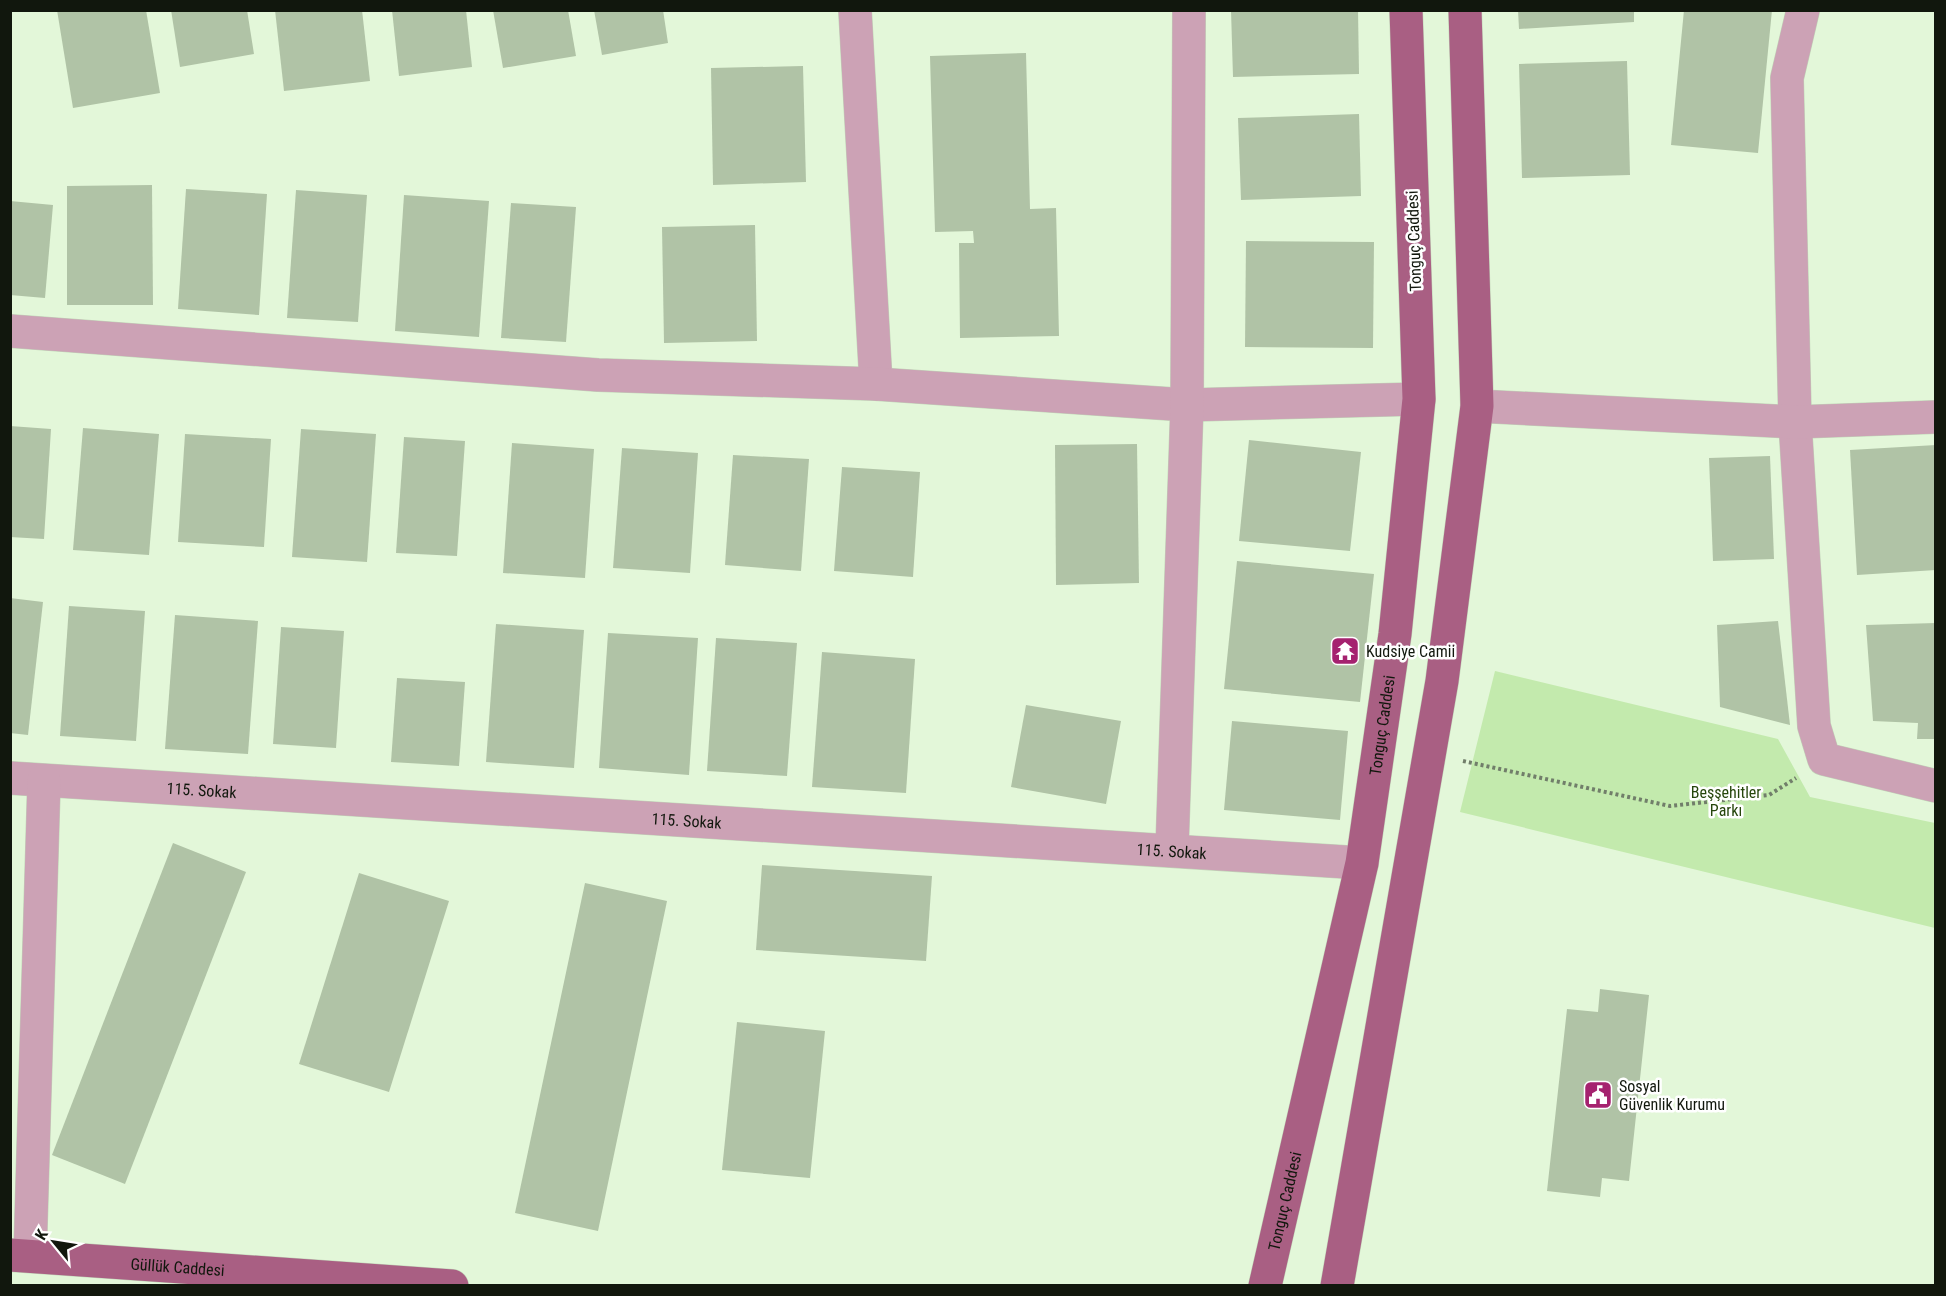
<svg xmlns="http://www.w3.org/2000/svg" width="1946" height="1296" font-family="'Roboto Condensed',sans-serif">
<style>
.green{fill:#c3eaad}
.building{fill:#b0c3a6}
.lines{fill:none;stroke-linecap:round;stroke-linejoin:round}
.street-casing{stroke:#c1d3b8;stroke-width:34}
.primary-casing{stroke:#c1d3b8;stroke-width:34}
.path{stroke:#717e6a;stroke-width:4;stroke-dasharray:3 3;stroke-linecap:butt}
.street{stroke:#cca2b5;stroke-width:33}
.primary{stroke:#a95f83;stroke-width:33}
.labels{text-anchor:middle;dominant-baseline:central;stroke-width:5;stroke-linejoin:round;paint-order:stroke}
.street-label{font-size:16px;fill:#11170d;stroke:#fff}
.poi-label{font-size:16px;fill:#11170d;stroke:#fff;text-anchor:start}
.park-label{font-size:16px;fill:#26460c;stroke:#fff}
</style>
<rect width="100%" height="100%" fill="#e3f7d9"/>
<path class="green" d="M1495 671 1778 739 1810 797 1935 823V928L1460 812Z"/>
<g class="building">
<path d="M57 10H146L160 93 73 108Z"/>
<path d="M171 10H247L254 54 180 67Z"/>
<path d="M275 10H362L370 81 284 91Z"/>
<path d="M392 10H466L472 67 399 76Z"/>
<path d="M493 10H568L576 56 503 68Z"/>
<path d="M594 10H663L668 43 602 55Z"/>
<path d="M1231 10H1358L1359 74 1233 77Z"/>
<path d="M1518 10H1634V22L1519 29Z"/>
<path d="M1684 10H1772L1758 153 1671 145Z"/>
<path d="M1026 53 1030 209 1056 208 1059 336 960 338 959 243H974L973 231 935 232 930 56Z"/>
<path d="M1627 61 1630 175 1522 178 1519 64Z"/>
<path d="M803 66 806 182 713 185 711 68Z"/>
<path d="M1359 114 1361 196 1241 200 1238 118Z"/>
<path d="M152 185 153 305H67V186Z"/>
<path d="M186 189 267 194 259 315 178 309Z"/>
<path d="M296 190 367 195 358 322 287 318Z"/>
<path d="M404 195 489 201 479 337 395 331Z"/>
<path d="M10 201 53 205 45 298 10 295Z"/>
<path d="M511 203 576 207 566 342 501 338Z"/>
<path d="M755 225 757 341 664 343 662 227Z"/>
<path d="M1246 241 1374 242 1373 348 1245 347Z"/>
<path d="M10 426 51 429 44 539 10 537Z"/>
<path d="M83 428 159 434 149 555 73 550Z"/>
<path d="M301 429 376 434 367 562 292 557Z"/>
<path d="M185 434 271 439 264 547 178 542Z"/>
<path d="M404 437 465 441 457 556 396 553Z"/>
<path d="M1249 440 1361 452 1350 551 1239 541Z"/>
<path d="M512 443 594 449 585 578 503 573Z"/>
<path d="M1137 444 1139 583 1056 585 1055 445Z"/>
<path d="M1936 445V570L1857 575 1850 450Z"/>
<path d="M622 448 698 453 690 573 613 568Z"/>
<path d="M733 455 809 459 801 571 725 565Z"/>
<path d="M1770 456 1774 559 1713 561 1709 458Z"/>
<path d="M842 467 920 472 913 577 834 571Z"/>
<path d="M1237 561 1374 574 1360 702 1224 689Z"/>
<path d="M10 598 43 602 28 735 10 733Z"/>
<path d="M69 606 145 611 136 741 60 736Z"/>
<path d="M175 615 258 621 248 754 165 749Z"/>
<path d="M1778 621 1790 725 1720 707 1717 625Z"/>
<path d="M1936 623V739H1917L1918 723 1873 721 1866 625Z"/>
<path d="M496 624 584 630 574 768 486 762Z"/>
<path d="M281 627 344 631 336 748 273 744Z"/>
<path d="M608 633 698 638 689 775 599 768Z"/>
<path d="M716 638 797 643 787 776 707 771Z"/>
<path d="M822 652 915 659 906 793 812 787Z"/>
<path d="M397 678 465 682 459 766 391 762Z"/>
<path d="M1026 705 1121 721 1106 804 1011 787Z"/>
<path d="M1232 721 1348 731 1340 820 1224 810Z"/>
<path d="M173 843 246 872 125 1184 52 1155Z"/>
<path d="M762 865 932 876 926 961 756 950Z"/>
<path d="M359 873 449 901 389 1092 299 1064Z"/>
<path d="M585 883 667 901 598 1231 515 1213Z"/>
<path d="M1600 989 1649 995 1629 1181 1602 1178 1600 1197 1547 1191 1567 1009 1598 1012Z"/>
<path d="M737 1022 825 1031 810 1178 722 1170Z"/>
</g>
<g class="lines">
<g class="street-casing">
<g id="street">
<path d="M855 10 876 384"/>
<path d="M1803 10 1787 78 1795 422 1814 726 1824 759 1936 786"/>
<path d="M10 331 598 375 876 384 1187 405 1419 399"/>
<path d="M1477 406 1795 422 1936 417"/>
<path id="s1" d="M10 778 1362 863"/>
<path d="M1172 849 1187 405 1189 10"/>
<path d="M30 1256 44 781"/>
</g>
</g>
<g class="primary-casing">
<g id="primary">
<path id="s2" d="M10 1255 452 1286"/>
<path id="s3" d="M1265 1286 1362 863 1395 634 1419 399 1406 10"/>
<path d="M1337 1286 1442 681 1477 406 1465 10"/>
</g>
</g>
<path class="path" d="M1463 761 1670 806 1769 795 1796 778"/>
<use href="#street" class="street"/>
<use href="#primary" class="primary"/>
</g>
<defs>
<g id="temple-square" transform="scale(1.5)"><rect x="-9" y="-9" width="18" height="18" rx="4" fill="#a5226f" stroke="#fff"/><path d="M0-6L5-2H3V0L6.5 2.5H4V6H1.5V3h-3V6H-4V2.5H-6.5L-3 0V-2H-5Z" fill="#fff"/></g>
<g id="civic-square" transform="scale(1.5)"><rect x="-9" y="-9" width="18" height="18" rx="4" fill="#a5226f" stroke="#fff"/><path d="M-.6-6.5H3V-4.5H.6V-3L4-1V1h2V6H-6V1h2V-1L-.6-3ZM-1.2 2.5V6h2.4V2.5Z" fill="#fff"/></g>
</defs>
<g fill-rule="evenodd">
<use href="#temple-square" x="1345" y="651"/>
<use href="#civic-square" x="1598" y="1095"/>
</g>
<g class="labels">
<g class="street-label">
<text transform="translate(1414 241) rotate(-92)">Tonguç Caddesi</text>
<text stroke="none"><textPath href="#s3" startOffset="573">Tonguç Caddesi</textPath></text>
<text stroke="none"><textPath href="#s1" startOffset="192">115. Sokak</textPath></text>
<text stroke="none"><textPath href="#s1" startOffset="678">115. Sokak</textPath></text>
<text stroke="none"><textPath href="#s1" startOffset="1164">115. Sokak</textPath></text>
<text stroke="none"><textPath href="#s3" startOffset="87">Tonguç Caddesi</textPath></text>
<text stroke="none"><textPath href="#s2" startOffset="168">Güllük Caddesi</textPath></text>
</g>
<g class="poi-label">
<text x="1366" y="651">Kudsiye Camii</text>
<text x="1619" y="1086">Sosyal<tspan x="1619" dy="18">Güvenlik Kurumu</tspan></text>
</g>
<g class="park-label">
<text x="1726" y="792">Beşşehitler<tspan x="1726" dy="18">Parkı</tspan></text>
</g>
</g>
<rect width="1946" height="1296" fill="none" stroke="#11170d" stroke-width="24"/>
<g transform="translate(54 1242) rotate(300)" stroke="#ffffff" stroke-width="4.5" paint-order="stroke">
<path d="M0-4.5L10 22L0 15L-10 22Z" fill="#11170d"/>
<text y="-9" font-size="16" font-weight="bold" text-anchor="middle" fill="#11170d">K</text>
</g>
</svg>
